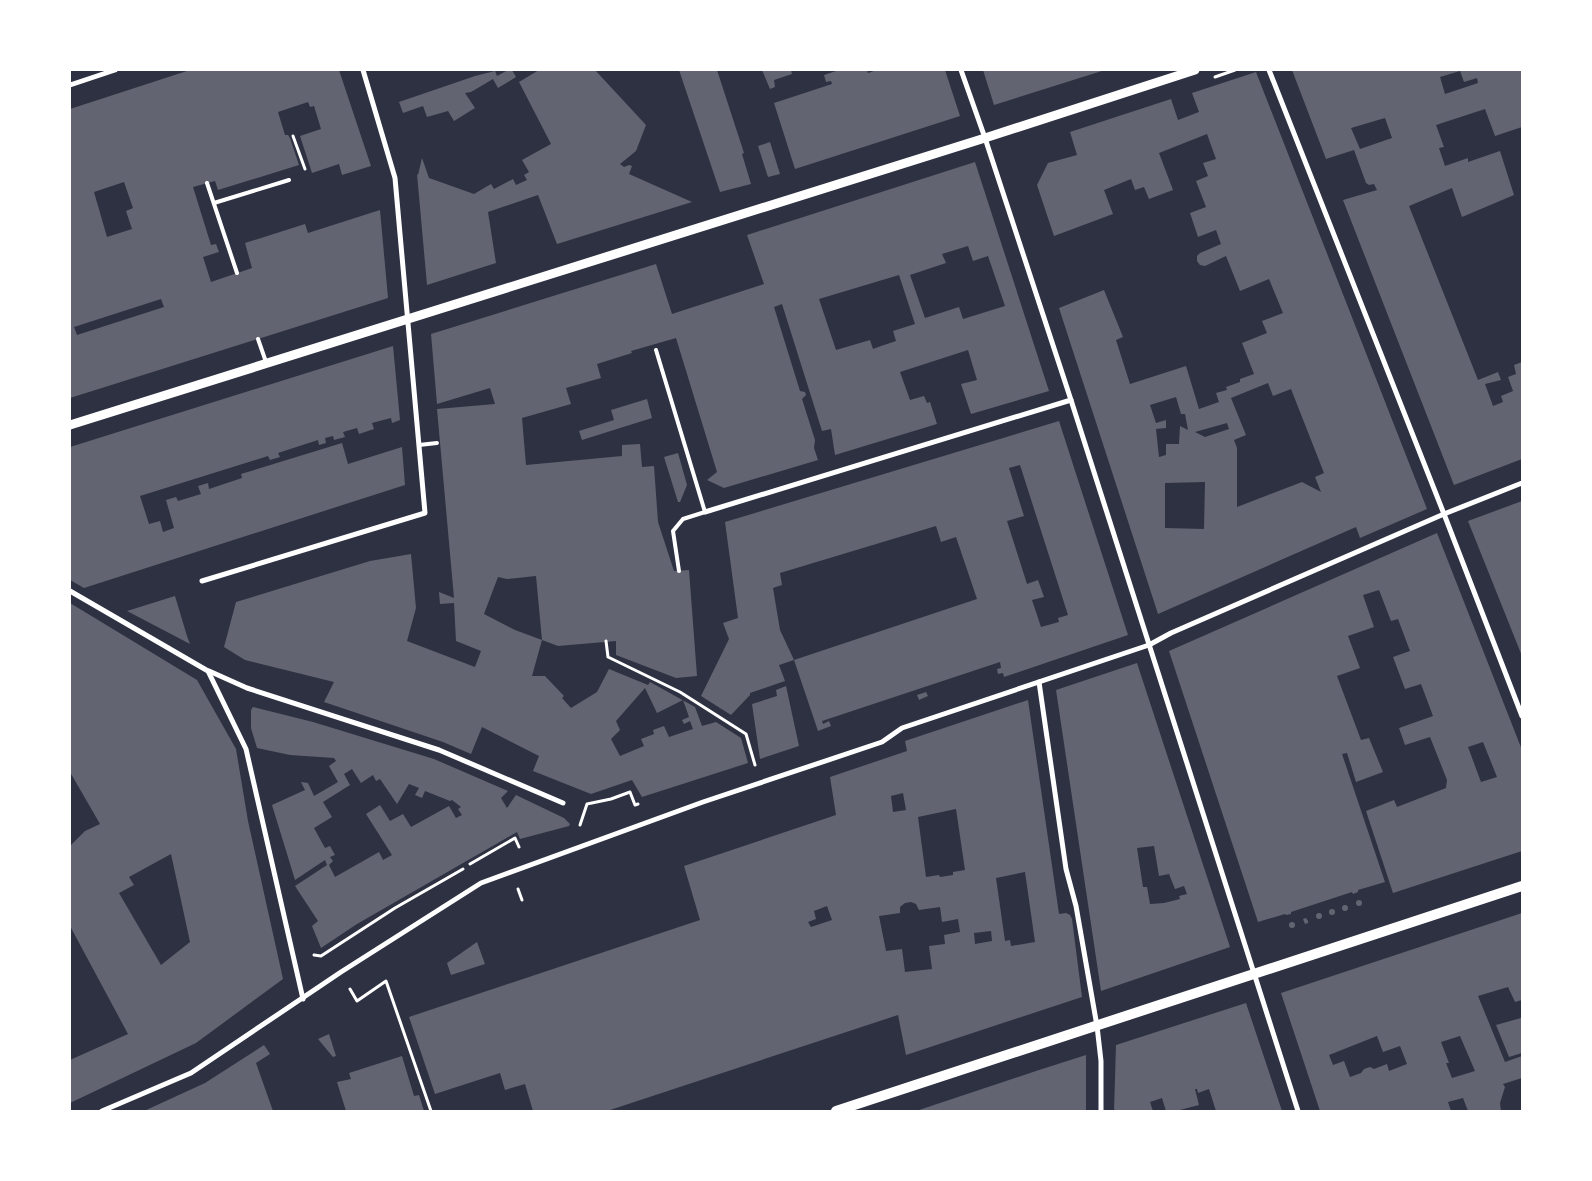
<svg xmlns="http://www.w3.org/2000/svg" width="1592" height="1181" font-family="'Libre Baskerville',serif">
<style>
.building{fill:#626471;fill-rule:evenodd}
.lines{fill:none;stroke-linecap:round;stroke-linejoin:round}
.path{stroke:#fff;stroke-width:3}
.service{stroke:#fff;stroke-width:4}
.minor{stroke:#fff;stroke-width:5}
.tertiary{stroke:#fff;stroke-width:9}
.secondary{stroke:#fff;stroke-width:10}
</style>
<rect width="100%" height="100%" fill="#2d3142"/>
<g class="building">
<path d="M190 70H339L371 166 342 175 339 164 312 173 300 136 321 129 314 106 310 107 308 102 278 112 285 135H288L290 138 299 165 218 190 215 181 193 187 211 245 216 244 219 252 203 257 211 282 252 268 245 243 305 224 308 233 380 210 388 298 70 398V109ZM124 182 133 208 126 211 132 229 107 237 94 192ZM161 299 164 307 77 335 74 327Z"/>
<path d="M508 70H512L516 77 498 88 493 79 471 92 465 93 475 108 454 121 448 111 427 117 423 106 403 113 399 102 475 76 495 71 497 76Z"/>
<path d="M539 70H595L646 125 636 151 620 164 624 167 629 165 632 166 629 174 692 202 557 244 538 195 488 212 496 263 427 285 417 174 418 175 422 158 429 178 474 194 491 184 494 189 513 179 516 185 527 180 524 175 529 172 522 160 551 144 519 82Z"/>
<path d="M679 70H717L744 153 742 154 751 184 720 192Z"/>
<path d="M762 70H791L792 74 774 80 775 87 770 89Z"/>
<path d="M839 70H867L868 73 877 70H945L960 116 795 169 774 103 832 84 831 81 826 82 824 75Z"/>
<path d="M983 70H1105L994 105Z"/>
<path d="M1292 70H1522V127L1495 136 1485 109 1436 125 1444 147 1439 148 1445 166 1468 158V162L1500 151 1514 195 1462 217 1452 188 1409 206 1478 380 1498 372 1501 380 1485 384 1493 406 1503 402 1501 396 1513 391 1508 377 1516 374 1514 365 1522 362V459L1454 485 1343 200 1377 190 1374 184 1369 185 1366 183 1354 150 1326 159ZM1460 71 1464 82 1477 78 1478 83 1445 94 1440 77ZM1385 118 1392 138 1360 149 1351 128Z"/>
<path d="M1256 72 1427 509 1360 538 1356 527 1158 614 1059 308 1104 290 1123 337 1116 340 1130 384 1186 366 1199 409 1219 402 1216 393 1227 390 1226 387 1240 382V379L1254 374 1242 343 1267 333 1262 321 1283 313 1269 279 1240 291 1226 256 1205 266 1200 265 1197 261V256L1200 253 1221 244 1216 230 1198 237 1190 213 1206 207 1196 181 1208 176 1203 163 1216 159 1207 134 1159 153 1173 190 1149 199 1144 187 1135 190 1131 179 1104 190 1113 214 1054 236 1037 185 1048 163 1077 155 1070 132 1171 99 1178 120 1199 112 1192 93ZM1268 383 1273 396 1291 389 1324 473 1315 477 1321 492 1302 482 1237 507V448L1234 440 1246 435 1231 398ZM1176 397 1181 414H1185L1188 430 1180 426 1179 444H1166V455L1159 457 1156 429 1166 428V420L1156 423 1150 405ZM1227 423 1229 429 1205 437 1195 432ZM1205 482 1204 529 1165 528V483Z"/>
<path d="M770 142 780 174 768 177 758 146Z"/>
<path d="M975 162 1049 391 971 414 961 384 977 380 968 350 900 372 910 400 924 396 927 403 930 402 937 424 835 455 831 429 822 431 782 304 774 307 800 391 805 392 806 395 802 399 815 440 814 448 818 460 724 488 707 480 717 472 676 338 631 351 632 353 597 364 601 378 566 388 571 404 522 418 526 465 622 456V445L640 444 642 467 654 466 658 522 674 571 689 570 697 676 676 678 616 655V641L558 646 542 640 532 676H545L564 696 562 698 571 708 597 692 609 669 648 685 650 682 695 707 702 726 716 722 741 738 748 763 642 797 632 780 591 794 533 771 539 756 482 727 471 754 443 742 324 702 334 682 245 660 224 647 236 602 370 561 411 554 416 608 407 641 475 667 481 651 456 641 454 603 440 604 439 592 454 598 437 409 495 404 490 388 437 404 431 334 656 264 672 314 764 284 747 235ZM968 246 973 261 988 256 1005 306 963 319 959 307 925 318 910 275 946 263 942 254ZM899 275 915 324 893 331 896 341 881 346 873 349 870 340 836 350 819 299ZM536 576 542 640 515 630 484 614 498 577 507 579ZM645 688 657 713 683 700 689 717 682 720 684 724 690 721 693 729 669 737 664 726 653 730 654 734 641 739 644 746 620 756 611 739 620 730 616 721Z"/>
<path d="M393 346 400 420 392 423 391 418 372 423 374 429 359 434 357 428 343 432 345 437 334 440 333 436 325 438 326 443 319 445 318 440 278 453 280 457 270 460 268 456 140 496 149 524 160 521 163 532 174 528 166 500 176 497 178 501 201 494 198 486 208 483 209 489 242 478 241 474 342 443 348 464 402 447 405 485 84 588 70 580V447Z"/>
<path d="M647 399 652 418 582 440 579 431 614 420 611 410Z"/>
<path d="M1059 421 1128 635 1004 677 1003 673 998 674 997 669 1001 668 1000 662 822 721 823 724 829 721 831 726 818 731 794 660 977 599 956 537 941 542 936 526 780 573 782 585 773 588 780 630 794 660 779 665 785 681 750 693V695L731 715 701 696 729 639 723 623 738 618 725 522ZM1020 465 1068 615 1058 618 1059 622 1041 627 1032 600 1044 597 1038 580 1027 584 1007 521 1024 516 1009 468Z"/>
<path d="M678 453 687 485 680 502H678L664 457Z"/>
<path d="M1522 501V656L1468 521Z"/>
<path d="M1437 533 1522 750V851L1393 893 1366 811 1394 800 1397 807 1446 788 1447 780 1430 737 1405 745 1399 728 1433 716 1421 684 1405 689 1393 657 1410 651 1398 619 1391 621 1379 590 1363 595 1374 627 1348 636 1360 668 1337 676 1361 740 1369 738 1383 772 1356 782 1347 753 1342 754 1385 882 1358 890V892L1353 894 1352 892 1291 912V914L1286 915 1285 914 1258 922 1169 651ZM1483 742 1497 777 1481 782 1468 747Z"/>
<path d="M175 596 187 636 190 644 127 611Z"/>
<path d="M70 603 197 680 236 749 248 821 283 979 196 1043 70 1103V1060L128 1034 70 926V846L85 831 100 824 70 772ZM171 854 190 942 161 965 119 893 134 885 129 877Z"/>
<path d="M1137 663 1230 947 1101 991 1056 690ZM1154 846 1159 876 1169 874 1175 889 1184 886 1187 894 1179 896 1180 899 1164 903 1150 904 1147 887H1143L1137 848Z"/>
<path d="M786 686 799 746 760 759 752 704 777 696 776 690Z"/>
<path d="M926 692 928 696 919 700 917 695Z"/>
<path d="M1028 700 1059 914 1066 913 1070 915 1072 919 1082 997 906 1055 898 1015 607 1111H533L525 1084 505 1090 500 1073 435 1094 409 1017 700 920 684 866 833 816 836 815 830 777 907 751 905 741ZM903 793 906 810 893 812 891 796ZM956 809 965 870 953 872V875L940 877 939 875 926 877 918 817ZM1025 872 1035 942 1011 946 1010 940 1005 941 996 878ZM911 902 916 904 919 910 940 907 942 922 958 919 960 932 944 935 945 944 929 946 932 969 905 972 902 949 886 951 879 916 900 913V907L905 903ZM827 906 832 920 811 927 808 922 816 919 814 911ZM991 931 992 941 975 944 974 933Z"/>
<path d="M253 707 313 722 434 759 508 791 501 798 507 808 516 795 564 818 570 824 569 826 520 839 517 832 357 924 321 948 312 926 318 921 295 886 327 865 325 860 295 880 272 805 305 790 301 782 308 783 314 796 338 782 329 766 336 761 334 758 290 755 257 748 251 728V710ZM352 769 361 783 373 775 376 781 380 779 397 804 409 784 419 788 415 795 422 798 425 791 450 801 452 800 461 807 458 809 462 815 456 818 449 806 411 827 403 814 390 821 380 805 366 814 392 855 383 860 379 852 335 877 329 865 333 861 330 857 335 855 330 846 325 848 314 828 332 817 323 802 350 785 344 774Z"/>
<circle cx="1359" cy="903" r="3"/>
<circle cx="1345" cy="908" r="3"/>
<circle cx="1332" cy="912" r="3"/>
<circle cx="1319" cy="916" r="3"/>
<path d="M1522 913V1000L1515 1002 1508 987 1478 996 1505 1062 1522 1056V1078L1503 1084 1505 1087 1500 1103 1501 1111H1468L1463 1098 1448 1102 1451 1111H1320L1281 993ZM1377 1036 1383 1052 1400 1046 1407 1064 1389 1071 1387 1064 1374 1069 1370 1067 1364 1069 1361 1073 1350 1077 1344 1061 1333 1065 1329 1055ZM1460 1036 1475 1071 1452 1078 1446 1063H1449L1441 1042Z"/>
<path d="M1306 918 1308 921V923L1305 924 1303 919Z"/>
<circle cx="1292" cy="925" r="3"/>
<path d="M477 942 485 964 451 975 447 963Z"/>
<path d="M1246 1003 1282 1111H1216L1209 1089 1198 1093 1197 1089H1195L1199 1105 1176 1111H1166L1162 1098 1150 1102 1153 1111H1114L1116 1045Z"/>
<path d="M1521 1018 1522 1021V1053L1509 1057 1496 1025Z"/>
<path d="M329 1034 336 1056 333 1057 318 1039Z"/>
<path d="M264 1045 270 1054 256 1063 273 1111H144L205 1083Z"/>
<path d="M1086 1055V1111H916L1036 1071Z"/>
<path d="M402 1056 414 1096 419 1095 424 1111H346L337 1082 351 1079 349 1073Z"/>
</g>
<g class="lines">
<g class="path">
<path d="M1215 77 1235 70"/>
<path d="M293 136 305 169"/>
<path d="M606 641 608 657 680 692 746 734 755 765"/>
<path d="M580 825 587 804 611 799 630 792 635 805 638 804"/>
<path d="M470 864 515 838 519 847"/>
<path d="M518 889 522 900"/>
<path d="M314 955 321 956 395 908 463 869"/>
<path d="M350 989 357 1001 386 981 431 1111"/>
</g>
<g class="service">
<path d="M207 183 237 273"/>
<path d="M214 203 289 180"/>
<path d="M258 339 266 362"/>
<path d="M656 350 705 512 683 519 673 531 679 571"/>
<path d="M419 445 437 443"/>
</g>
<g class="minor">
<path d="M961 70 985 138 1071 400 1298 1111"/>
<path d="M1269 70 1444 514 1522 716"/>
<path d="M70 85 115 70"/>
<path d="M705 512 1071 400"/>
<path d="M202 581 425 513 395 178 363 70"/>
<path d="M70 591 208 671 246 749 303 999"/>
<path d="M209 671 247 688 439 750 563 803"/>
<path d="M1039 682 1066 869 1076 906 1097 1026 1101 1061V1111"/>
<path d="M102 1111 191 1073 341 972 481 883 703 802 882 742 902 728 1149 645 1171 633 1444 514 1522 483"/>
</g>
<path class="tertiary" d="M70 425 985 138 1195 70"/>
<path class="secondary" d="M836 1111 1522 886"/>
</g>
<rect width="1592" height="1181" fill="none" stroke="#ffffff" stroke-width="142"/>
</svg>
